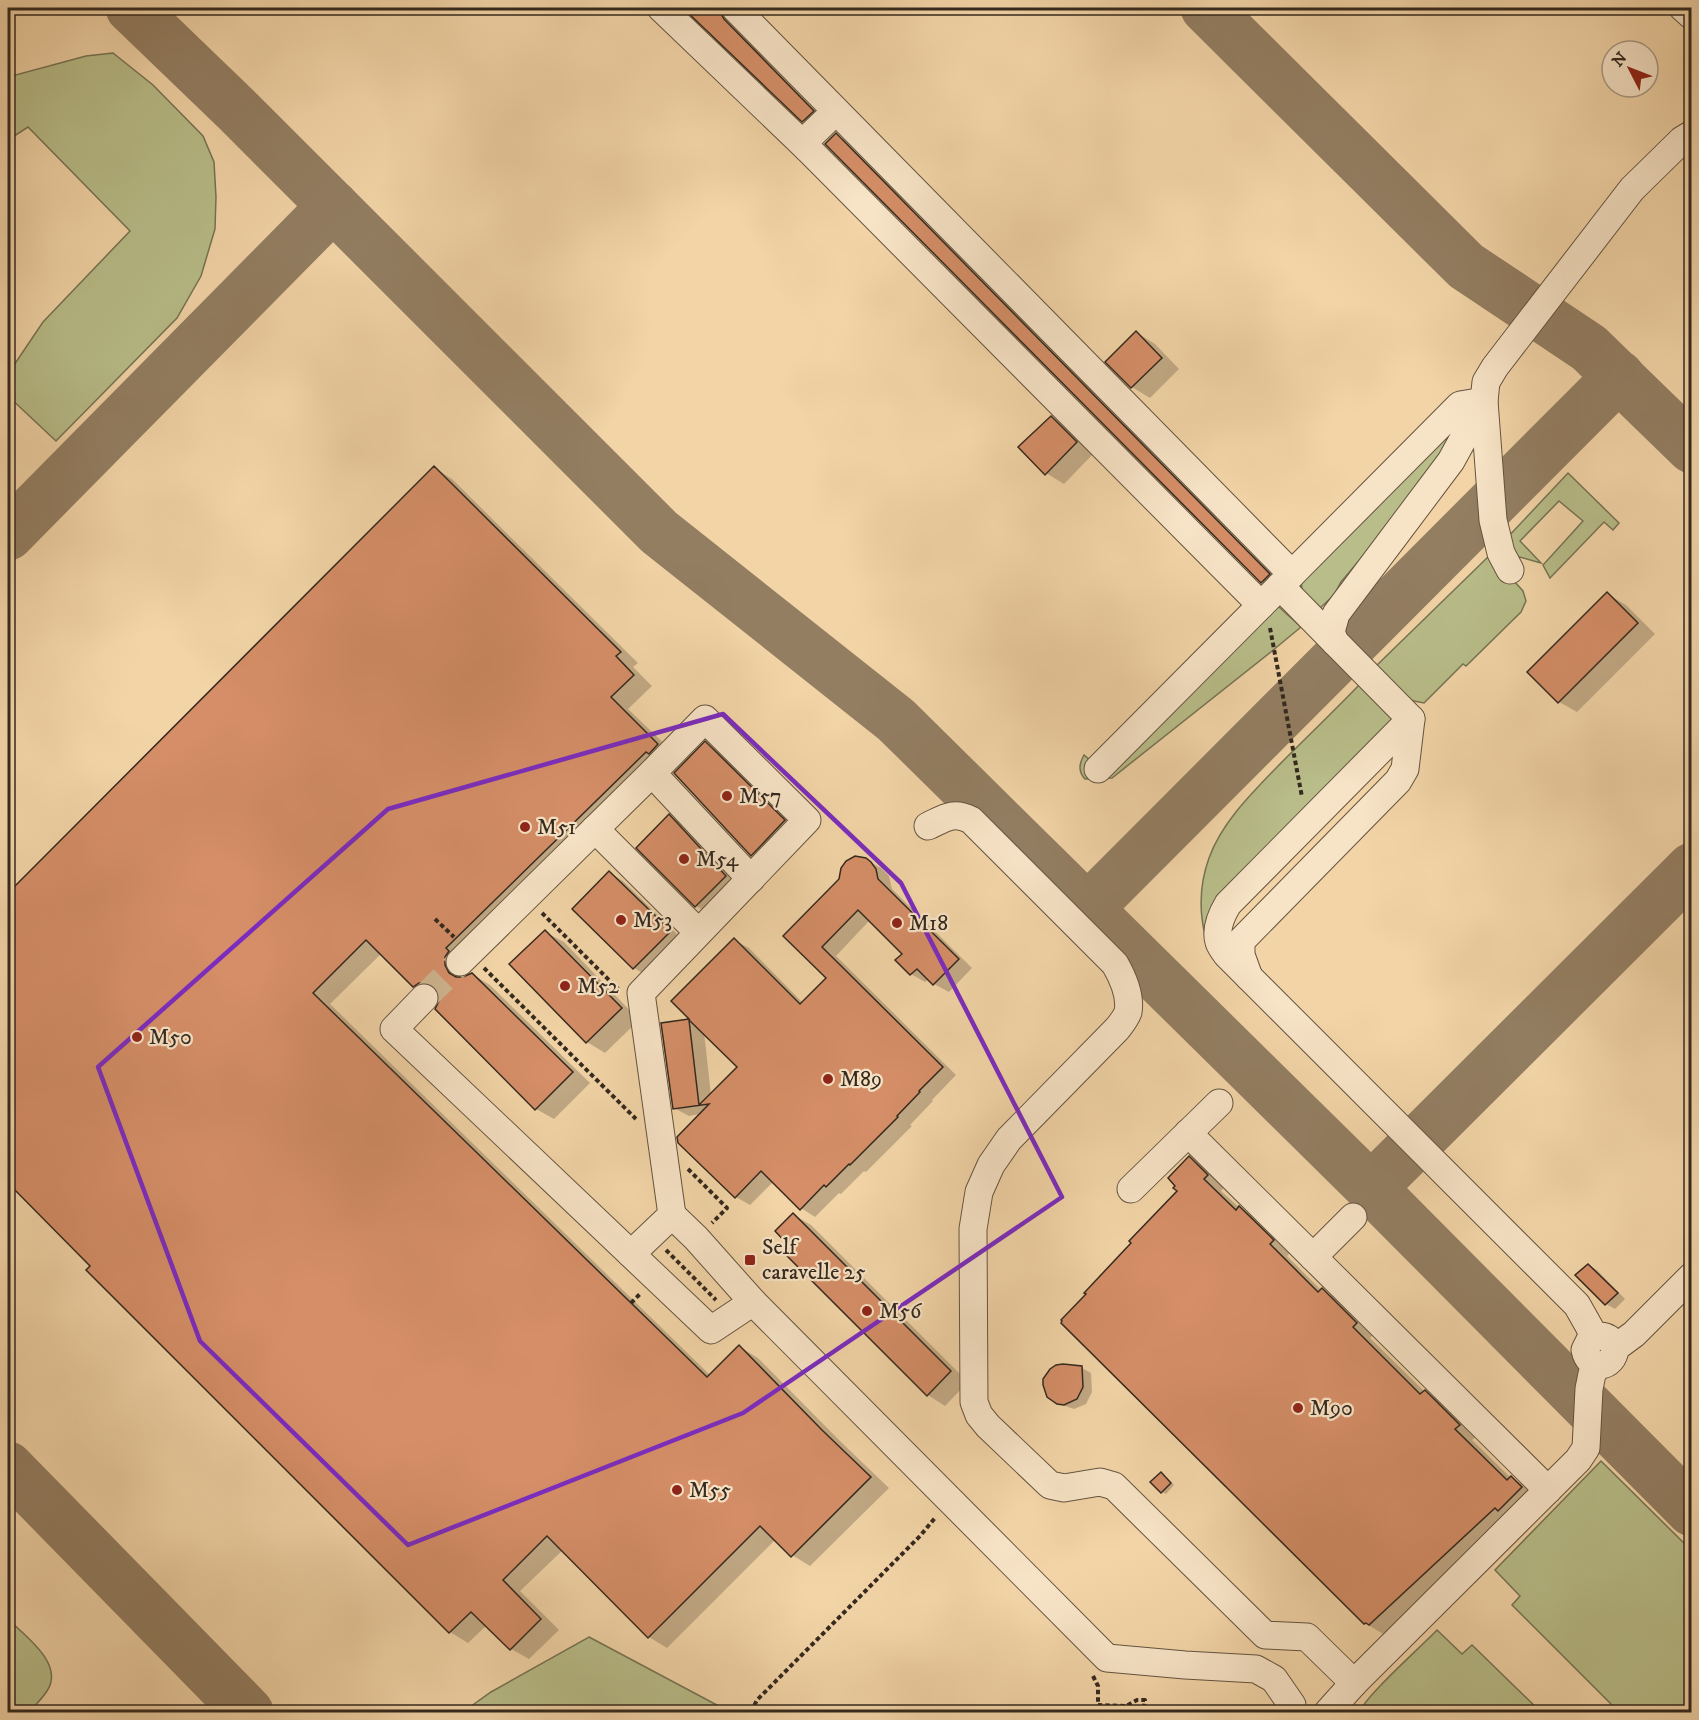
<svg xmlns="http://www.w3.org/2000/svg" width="1699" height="1720" font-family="'IM FELL DW Pica',serif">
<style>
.green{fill:#b8bd89;stroke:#767354;stroke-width:1.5}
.shadow{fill:#0003;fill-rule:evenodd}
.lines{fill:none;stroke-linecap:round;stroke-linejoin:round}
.taxiway{stroke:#937e62;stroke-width:51}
.building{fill:#d58e67;stroke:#34291e;stroke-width:1.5;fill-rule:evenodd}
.minor-tunnel{stroke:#ccb28c;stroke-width:27;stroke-dasharray:27 14;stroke-linecap:butt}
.minor-casing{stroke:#645440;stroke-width:29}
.path{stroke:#34291e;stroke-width:4;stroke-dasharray:4.5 3;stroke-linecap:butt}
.minor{stroke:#f7e3c6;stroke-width:27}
.marked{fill:none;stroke:#7b2cbf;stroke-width:4.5;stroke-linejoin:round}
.poi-dot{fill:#8f2418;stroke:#f7e3c6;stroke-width:2}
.labels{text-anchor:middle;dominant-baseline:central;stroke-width:4.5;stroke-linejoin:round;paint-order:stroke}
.poi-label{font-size:22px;fill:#34291e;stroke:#f7e3c6;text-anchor:start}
</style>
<rect width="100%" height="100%" fill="#f2d4a7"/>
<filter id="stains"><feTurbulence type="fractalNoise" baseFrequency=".00333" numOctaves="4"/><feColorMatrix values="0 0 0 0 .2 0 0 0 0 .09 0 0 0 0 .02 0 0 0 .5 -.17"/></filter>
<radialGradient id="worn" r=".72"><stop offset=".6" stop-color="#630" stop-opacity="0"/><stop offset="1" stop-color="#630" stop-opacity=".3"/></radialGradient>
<g class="green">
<path d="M113 53 153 85 203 136 214 162 216 197 215 229 201 276 177 318 56 441 8 396V374L43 322 130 231 28 127 8 140V77L86 56Z"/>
<path d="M1458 420 1431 476 1341 582 1334 595 1318 610C1309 601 1299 594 1302 580Z"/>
<path d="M1568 473 1619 523 1613 530 1604 522 1550 578 1543 565 1583 521 1559 501 1520 541 1541 563 1516 556 1507 538Z"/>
<path d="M1490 555 1523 591 1526 601 1521 612 1466 666 1463 664 1424 703 1404 699 1373 669Z"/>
<path d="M1279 607 1301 627 1272 651 1112 778 1085 779C1078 771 1079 764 1084 755L1106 774 1274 608Z"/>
<path d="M1363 681 1395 722 1205 935C1199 910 1200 883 1209 858 1222 822 1252 793 1278 766 1306 738 1335 710 1363 681Z"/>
<path d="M1601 1461 1691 1550V1712H1619L1512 1605 1520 1596 1495 1570Z"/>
<path d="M8 1619C25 1636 65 1664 47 1691 42 1699 35 1705 29 1712H19L8 1701Z"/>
<path d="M1437 1630 1462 1654 1472 1645 1541 1712H1360C1363 1698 1423 1645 1437 1630Z"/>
<path d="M589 1637 730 1712H463L491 1692Z"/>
</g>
<g class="shadow">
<path d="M685 8H726L831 122 822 131 803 120Z"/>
<path d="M836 135 854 145 1287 585 1280 592 1262 582Z"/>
<path d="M1137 333 1155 344 1179 369 1150 398 1132 387Z"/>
<path d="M8 339 16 398 8 407Z"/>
<path d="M1051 417 1069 428 1094 453 1064 484 1046 473Z"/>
<path d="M434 468 452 479 638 663 633 667 652 686 628 709 676 755 463 968 464 979 472 974 490 985 590 1083 554 1119 536 1109 441 1002 440 993 432 997 414 986 382 953 330 1004 711 1376 740 1347 758 1358 841 1442 889 1488 810 1566 792 1555 776 1539 667 1648 649 1637 563 1550 520 1591 559 1630 529 1659 511 1649 487 1625 468 1643 450 1632 88 1270 92 1266 8 1180V895Z"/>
<path d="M1607 594 1626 605 1655 634 1577 712 1559 702Z"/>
<path d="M705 743 724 754 802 832 770 865 752 854Z"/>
<path d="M669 816 683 824 739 884 710 914 696 906Z"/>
<path d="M866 860 881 868 889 876 892 889 972 968 949 992 934 984 929 979 925 982 911 974 897 960 904 954 870 920 836 956 956 1075 932 1100 933 1101 910 1125 912 1126 866 1172 864 1171 841 1194 839 1193 815 1217 801 1208 774 1181 750 1205 736 1197 701 1114 689 1116 674 1108 663 1024 692 1021 734 940 749 948 803 1003 828 978 785 936ZM704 1032 739 1067 711 1095Z"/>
<path d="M610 873 623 881 683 940 648 976 634 968 574 909Z"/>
<path d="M545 932 564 942 639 1020 605 1053 587 1042Z"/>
<path d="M1189 1158 1207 1169 1225 1186 1221 1191 1239 1207 1258 1219 1291 1252 1287 1256 1322 1291 1341 1301 1374 1334 1370 1338 1425 1392 1443 1402 1477 1436 1472 1440 1511 1478 1530 1488 1540 1498 1388 1634 1385 1632 1383 1634 1365 1623 1179 1191Z"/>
<path d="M794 1215 811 1225 968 1382 945 1406 928 1395 791 1246Z"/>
<path d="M1588 1265 1597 1270 1625 1299 1615 1309 1606 1304 1577 1275Z"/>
<path d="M1082 1368 1091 1373 1092 1392 1086 1404 1074 1409 1062 1405 1053 1400Z"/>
<path d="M1165 1476 1174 1485 1166 1494 1162 1492Z"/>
</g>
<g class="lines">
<g class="taxiway">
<path d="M131 8 237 110 659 532 896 720 1371 1188 1692 1511"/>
<path d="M1206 8 1466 266 1589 348 1692 448"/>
<path d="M8 535 333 206"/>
<path d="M1087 909 1619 376"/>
<path d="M1371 1188 1692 868"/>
<path d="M8 1467 248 1712"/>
</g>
</g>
<g class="building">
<path d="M683 8H720V12L724 19 814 111 802 122Z"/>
<path d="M836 133 1270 574 1261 583 825 144Z"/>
<path d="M1136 331 1162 358 1131 388 1105 362Z"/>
<path d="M1051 416 1077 442 1045 475 1018 447Z"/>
<path d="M434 466 621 652 616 656 634 675 611 697 658 744 649 754 646 752 446 948 449 951 445 957V965L449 973 456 977H463L472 973 573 1072 535 1110 435 1009 439 1001V993L435 987 427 983H419L413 987 366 940 313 993 707 1377 739 1345 822 1430 871 1477 791 1557 760 1526 648 1638 547 1536 503 1580 541 1619 510 1650 471 1612 449 1633 86 1270 90 1266 8 1183V893Z"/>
<path d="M1607 592 1638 623 1558 703 1527 672Z"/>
<path d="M705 741 785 820 751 856 674 773Z"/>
<path d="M669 814 726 876 695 907 636 848Z"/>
<path d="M855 856 866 858 871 862 876 869 878 879 959 959 933 985 917 969 910 975 895 960 902 954 858 910 822 947 943 1067 919 1091 920 1092 897 1116 898 1117 850 1165 849 1164 826 1187 824 1185 800 1210 761 1171 735 1198 678 1143 677 1137 709 1104 673 1109 661 1023 689 1019 671 1001 734 938 800 1004 826 978 783 936 839 879 841 868 846 861ZM689 1020 737 1067 699 1105Z"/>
<path d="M609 871 671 931 633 969 572 909Z"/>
<path d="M545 930 622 1008 586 1043 509 964Z"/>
<path d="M1189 1156 1208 1175 1204 1179 1236 1210 1239 1206 1274 1240 1270 1244 1318 1292 1322 1288 1357 1323 1353 1327 1420 1394 1425 1390 1460 1425 1455 1429 1507 1480 1511 1476 1522 1487 1498 1511 1495 1508 1369 1625 1366 1623 1364 1624 1061 1323 1062 1321 1061 1320 1086 1294 1084 1293 1131 1243 1129 1241 1177 1191 1173 1188 1175 1186 1168 1178Z"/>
<path d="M793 1213 951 1371 927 1396 783 1252 789 1246 775 1231Z"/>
<path d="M1588 1264 1618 1293 1605 1305 1575 1275Z"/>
<path d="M1063 1364 1082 1366 1083 1387 1077 1399 1064 1405 1057 1404 1047 1397 1043 1385V1379L1050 1369 1056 1365Z"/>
<path d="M1161 1472 1171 1483 1161 1493 1150 1482Z"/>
</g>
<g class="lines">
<path class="minor-tunnel" d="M424 998 460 962"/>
<g class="minor-casing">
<g id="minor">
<path d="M661 8 807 148"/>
<path d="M735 8 1292 574"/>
<path d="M1683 8 1692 16"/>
<path d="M836 111 808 138 807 148 1261 605"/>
<path d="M1510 570 1501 553 1493 520 1484 401 1486 382 1495 367 1632 189 1682 140 1692 134"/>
<path d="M1280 586 1335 642"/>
<path d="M1411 719 1228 904C1222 914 1215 929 1219 942 1220 946 1224 951 1227 955L1577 1305 1595 1337"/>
<path d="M1098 769 1460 405 1484 401 1451 461 1336 614 1331 632 1335 642 1411 719 1405 769 1398 781 1241 941V955L1249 977"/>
<path d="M652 773 751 879"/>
<path d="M928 826C945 818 953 811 971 820L1115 964C1123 978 1131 996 1128 1012 1126 1018 1121 1024 1117 1029L1009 1139 991 1165 979 1192 973 1229 974 1402 979 1415 988 1426 1050 1485 1064 1488 1100 1482 1114 1486 1265 1635 1307 1637 1354 1683"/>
<path d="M595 829 698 932"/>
<path d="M424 998 394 1029 631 1254 672 1215 641 993 807 820 705 719 652 773 460 962"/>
<path d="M1188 1133 1548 1490"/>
<path d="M1131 1189 1219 1103"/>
<path d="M672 1215 696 1238 753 1302 1107 1658 1185 1665 1256 1669 1274 1679 1292 1705"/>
<path d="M631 1254 711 1330 753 1302"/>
<path d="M1313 1257 1353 1217"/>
<path d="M1615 1348C1611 1336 1601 1333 1590 1340L1585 1350C1589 1371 1614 1369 1615 1348L1634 1334 1692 1276"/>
<path d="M1328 1712 1354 1683 1578 1460 1586 1448 1589 1389 1592 1374 1598 1365"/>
</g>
</g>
<g class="path">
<path d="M1270 628 1302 797"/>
<path d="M542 913 619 990"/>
<path d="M435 919 454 937"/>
<path d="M484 968 636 1119"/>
<path d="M688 1169 727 1208 712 1223"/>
<path d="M666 1250 716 1300"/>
<path d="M631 1303 641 1293"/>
<path d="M1093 1676 1098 1686V1705L1126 1706 1137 1700H1145L1143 1712"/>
<path d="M751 1712 757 1700 920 1536 935 1518"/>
</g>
<use href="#minor" class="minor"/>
</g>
<path class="marked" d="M723 714 901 883 1062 1197 743 1413 408 1545 200 1341 98 1067 388 809Z"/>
<g class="poi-dot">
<circle cx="727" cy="796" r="6"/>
<circle cx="525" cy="827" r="6"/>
<circle cx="684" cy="859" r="6"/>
<circle cx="621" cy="920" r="6"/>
<circle cx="897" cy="923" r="6"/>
<circle cx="565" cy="986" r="6"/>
<circle cx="137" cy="1037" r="6"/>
<circle cx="828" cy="1079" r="6"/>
<rect x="744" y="1254" width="12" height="12" rx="3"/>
<circle cx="867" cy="1311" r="6"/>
<circle cx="1298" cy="1408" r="6"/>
<circle cx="677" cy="1490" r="6"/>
</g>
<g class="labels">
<g class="poi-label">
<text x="739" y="796">M57</text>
<text x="537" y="827">M51</text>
<text x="696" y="859">M54</text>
<text x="633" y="920">M53</text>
<text x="909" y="923">M18</text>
<text x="577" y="986">M52</text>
<text x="149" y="1037">M50</text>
<text x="840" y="1079">M89</text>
<text x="762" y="1247">Self<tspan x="762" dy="25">caravelle 25</tspan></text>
<text x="879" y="1311">M56</text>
<text x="1310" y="1408">M90</text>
<text x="689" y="1490">M55</text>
</g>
</g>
<rect width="1699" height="1720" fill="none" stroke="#f2d4a7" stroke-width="30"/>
<rect x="9" y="9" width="1681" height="1702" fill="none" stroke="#34291e" stroke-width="3"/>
<rect x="15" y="15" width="1669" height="1690" fill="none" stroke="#34291e" stroke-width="1.5"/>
<g transform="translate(1630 69) rotate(312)"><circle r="28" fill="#f7e3c6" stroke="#a99983" stroke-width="1.5"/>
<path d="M0-4.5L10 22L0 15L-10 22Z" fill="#8f2418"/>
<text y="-9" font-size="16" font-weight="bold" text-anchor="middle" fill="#34291e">N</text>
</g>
<rect width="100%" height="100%" filter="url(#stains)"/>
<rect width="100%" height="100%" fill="url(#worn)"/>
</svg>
